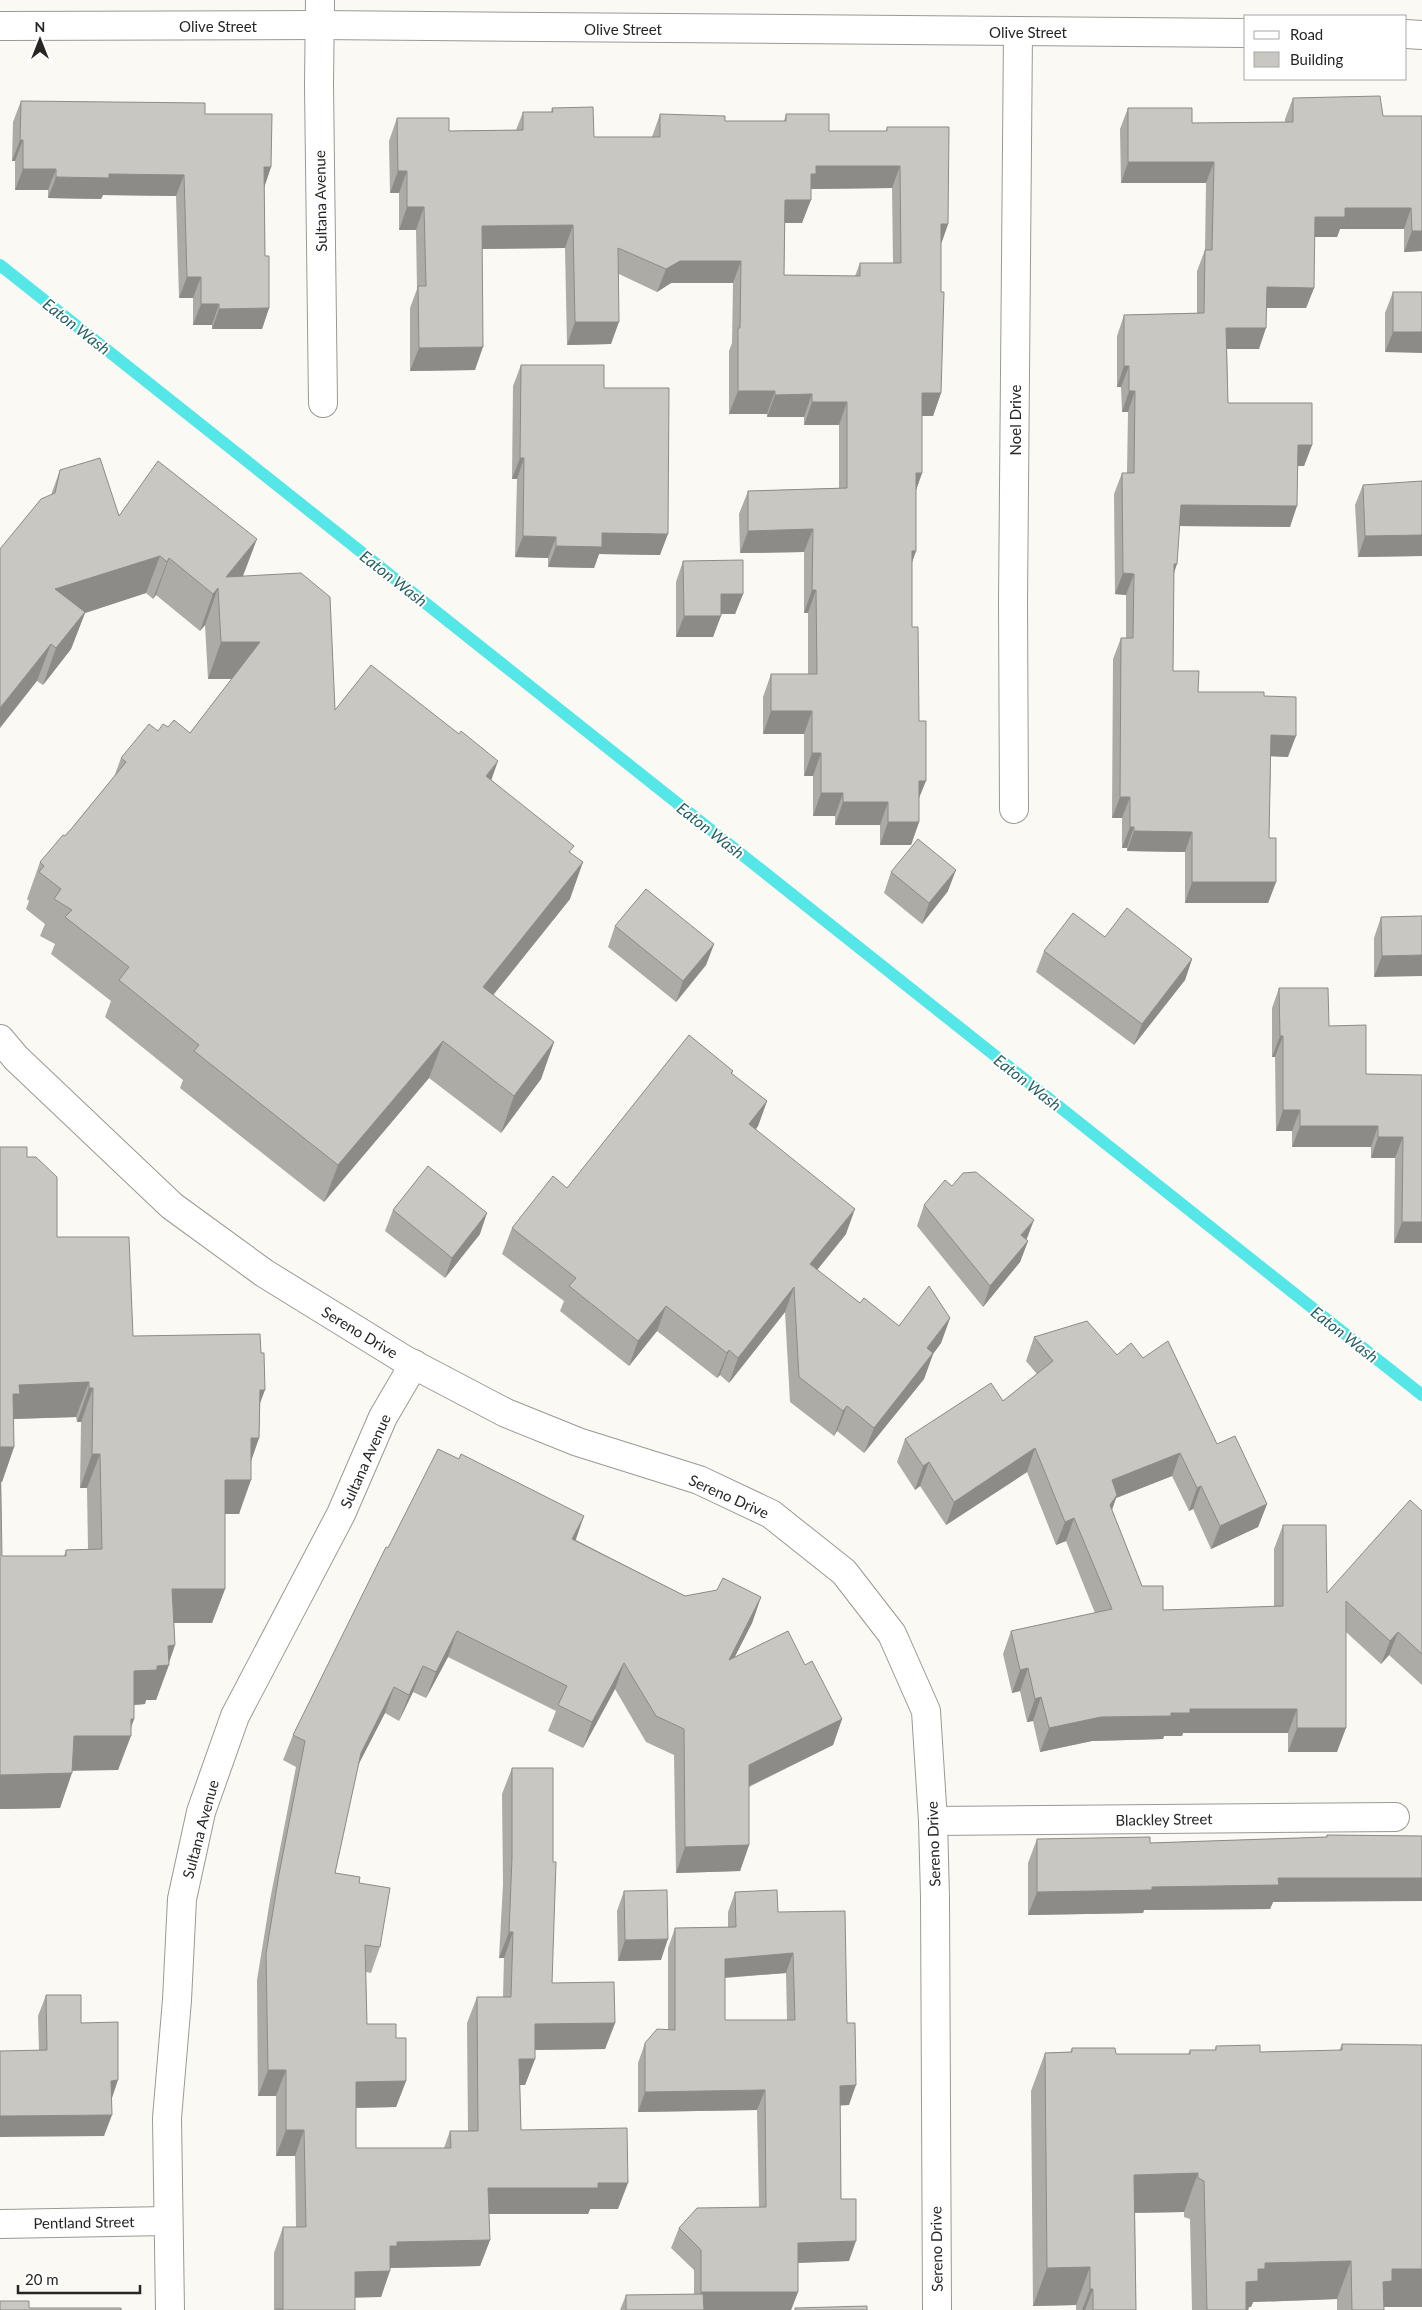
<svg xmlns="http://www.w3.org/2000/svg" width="1422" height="2310" font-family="Lato,sans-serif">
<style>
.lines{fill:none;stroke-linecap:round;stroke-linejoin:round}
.stream{stroke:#55e6e8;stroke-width:12}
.minor-casing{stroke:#9a9993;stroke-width:30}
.tertiary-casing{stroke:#9a9993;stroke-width:30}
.minor{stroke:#fff;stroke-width:28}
.tertiary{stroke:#fff;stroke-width:28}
.wall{fill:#acaba6;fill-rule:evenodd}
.shaded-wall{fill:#8c8b87}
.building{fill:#c8c7c1;stroke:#8c8b87;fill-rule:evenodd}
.labels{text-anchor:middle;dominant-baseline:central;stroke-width:4;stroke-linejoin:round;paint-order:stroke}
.street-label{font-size:15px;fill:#272624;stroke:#fff}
.water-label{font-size:16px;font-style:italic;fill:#266162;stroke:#fff}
</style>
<rect width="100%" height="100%" fill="#fbf9f3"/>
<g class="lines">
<path class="stream" d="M0 265 1422 1395"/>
<g class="minor-casing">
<g id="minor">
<path d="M320 0 319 85 323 403"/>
<path d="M1014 809 1013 602 1018 32"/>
<path d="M933 1821 1395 1817"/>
<path d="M0 2224 168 2221"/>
<path d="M170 2310 167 2118 177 2000 182 1899 201 1812 235 1716 341 1514 383 1417 414 1364"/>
</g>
</g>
<g class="tertiary-casing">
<g id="tertiary">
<path d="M0 26 319 25 1246 33"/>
<path d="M1406 34 1422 35"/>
<path d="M0 1039 16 1058 172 1206 264 1273 405 1360 506 1413 578 1442 699 1480 771 1514 844 1572 892 1634 926 1711 933 1821 935 1897 937 2310"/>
</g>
</g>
<use href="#minor" class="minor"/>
<use href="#tertiary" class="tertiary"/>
</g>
<g class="wall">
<path d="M1293 98 1383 116H1422V251L1404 252V229H1340L1337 237H1314V288L1306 308H1267L1259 349H1227L1228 403 1312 445 1304 466H1298L1290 527 1180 526 1174 573 1173 671 1198 692 1264 696 1288 757 1271 756 1269 838 1276 882 1268 903H1185V852L1127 851V848H1122V818H1112L1113 659 1121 638H1126V595L1115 594 1114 494 1122 473H1127L1128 412H1122L1121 387H1117V336L1124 315 1197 313V271L1205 250 1206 183H1121L1120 129 1128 108 1192 123 1285 122V119Z"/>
<path d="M21 101 205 114 271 167 264 187 265 256 269 308 262 329H212V325H193V298H179L176 196 103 195 101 199 48 198V190H15V161H12L13 122Z"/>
<path d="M552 108 594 137H652L660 114 725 121H784L786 114 829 131H886L887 127 948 224 941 244V393L933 416H922V473L916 490V551L912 562V627L919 798V822L911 845H880V825H835V816H813V776H804V734H763V697L771 674H808V613H804V552L740 553 739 514 748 491 839 488V425H804V417H767V414H729V351L732 343 733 283H671L657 292 619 274 611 344 567 345 565 248 482 249 475 370 410 371V308L417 289 416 230H399V193H390L389 141 397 118 449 131 516 130 523 112H551ZM892 188 893 263H860L855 276 784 275 785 223H802L811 189Z"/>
<path d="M1393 292H1422L1385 352V313Z"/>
<path d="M521 365 604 388 660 555 599 554 594 568 548 567V558L515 557 517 479H512L513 386Z"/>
<path d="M60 470 119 516 243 576 335 710 491 780 571 853 570 899 493 995 554 1042 541 1079 501 1133 429 1078 324 1202 180 1088 183 1080 105 1017 111 1001 51 954 55 944 40 936 45 924 26 909 29 901 27 899 40 862 72 828 114 777 121 758 158 731 168 727 190 733 232 679H208L205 625 200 631 156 595 153 599 146 593 85 613 71 649 43 685 37 681 51 495Z"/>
<path d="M1422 481V556L1358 557 1355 505 1363 485Z"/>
<path d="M683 561 743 594 735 614H721L713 637H676V582Z"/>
<path d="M891 872 948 891 922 924 884 893Z"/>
<path d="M1422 916 1374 977V938L1381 917Z"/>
<path d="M615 926 714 944 706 965 676 1002 608 947Z"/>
<path d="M1044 951 1192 959 1185 980 1134 1045 1036 972Z"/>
<path d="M1279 988 1329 1026 1366 1074 1422 1075V1243H1394L1395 1158H1371V1147H1292V1131H1276L1275 1057H1272V1008Z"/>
<path d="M733 1071 732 1074 767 1101 758 1126 756 1129 846 1234 817 1270 860 1303 899 1326 950 1318 941 1343 933 1354 924 1379 864 1453 837 1431 834 1436 790 1402 785 1312 729 1383 720 1375 717 1378 657 1331 629 1366 560 1311 564 1301 502 1254 512 1228Z"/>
<path d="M0 1147 27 1157 57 1237 133 1336 260 1404 259 1438 251 1460 239 1514H225V1589L212 1623H174L175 1645 156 1700H146L145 1704 134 1705V1719L118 1770H72L60 1808 0 1809ZM76 1417 77 1422H81L80 1488H87L88 1549 66 1550 64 1556H2L1 1482H2L14 1447V1419Z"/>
<path d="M952 1186 1028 1241 1020 1262 983 1307 917 1226 924 1205Z"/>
<path d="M393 1210 480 1234 445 1278 385 1231Z"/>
<path d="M1034 1337 1117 1355 1217 1444 1267 1504 1258 1527 1211 1549 1193 1509 1189 1511 1172 1476 1116 1498 1112 1510 1142 1586 1163 1610 1274 1607V1549L1283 1525 1327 1593 1422 1511V1685L1389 1655 1381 1664 1346 1632 1337 1752H1288V1733H1183L1182 1736H1164L1163 1739 1092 1741 1040 1752 1033 1721 1027 1722 1020 1691 1012 1693 1003 1654 1011 1631 1095 1613 1066 1541 1056 1545 1027 1472 946 1525 920 1486 915 1490 897 1462 905 1439 1003 1401 1037 1374 1026 1361Z"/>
<path d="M576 1540 685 1596 761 1597 752 1623 734 1658 805 1665 842 1719 833 1745 749 1787V1845L740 1871 676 1873 674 1755 646 1742 615 1689 583 1748 548 1731 556 1711 448 1657 426 1698 413 1692 399 1721 385 1713 358 1765 335 1873 359 1883 380 1947 371 1973 366 1972 367 2024 396 2038 406 2081 396 2107 356 2108V2148H444L450 2131H468L467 2023 477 1997H503L504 1958H499L503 1884 502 1794 512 1768 552 1983 615 2023 605 2049 535 2050V2059L525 2085H520L521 2130 618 2209H590L588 2214H489L490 2240 480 2266 390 2268 381 2297H355V2310H274V2253L283 2227H296L295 2156H276V2096H258L257 1980 270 1900 296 1767 283 1760 293 1735 388 1548Z"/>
<path d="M1327 1835 1422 1836 1273 1902 1270 1909 1144 1910 1143 1913 1028 1915V1863L1037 1839 1150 1843 1326 1837Z"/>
<path d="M624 1891 661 1960 618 1961 617 1911Z"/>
<path d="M735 1892 778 1912 849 2105H840L841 2199 849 2261 798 2263V2292L791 2310H620L626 2295 694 2294V2270L671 2248 679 2228 759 2207 757 2110 638 2112V2063L645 2043 668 2029V1948L675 1928 728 1927V1912ZM786 1973 787 2020H725V1978Z"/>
<path d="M46 1995 81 2023 111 2099 104 2136 39 2050 38 2016Z"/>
<path d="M1342 2044 1384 2310H1337V2299L1253 2302 1251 2307H1249L1248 2310H1192L1190 2219 1184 2217V2212L1135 2213 1136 2310H1076V2305L1033 2306 1031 2091 1045 2053 1070 2052 1072 2048 1116 2054H1188L1190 2050H1215L1216 2046 1260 2052 1339 2051Z"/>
</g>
<g class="shaded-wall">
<path d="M20 140H23L15 161H12Z"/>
<path d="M1128 162H1214L1206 183H1121Z"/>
<path d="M816 166H900L892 188 810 189 811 174Z"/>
<path d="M264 167H271L264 188Z"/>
<path d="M23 169H56L48 190H15Z"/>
<path d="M398 171H407L399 193H390Z"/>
<path d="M109 174 184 175 176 196 103 195 101 199 48 198 56 177Z"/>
<path d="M785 200H811L802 223H777Z"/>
<path d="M407 207H424L416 230H399Z"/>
<path d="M1345 208H1411L1404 229H1340L1337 237H1307L1315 217Z"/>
<path d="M941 224H948L940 247Z"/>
<path d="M573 225 565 248 473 249 482 226Z"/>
<path d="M1412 231H1422V251L1404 252Z"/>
<path d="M680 261H741L733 283H671L657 292 666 269Z"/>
<path d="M187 277H201L193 298H179Z"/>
<path d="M1267 287 1314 288 1306 308H1259Z"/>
<path d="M201 304H219L212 325H193Z"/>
<path d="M269 308 262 329H212L219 309Z"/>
<path d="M575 322H619L611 344 567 345Z"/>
<path d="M1226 328H1266L1259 349H1219Z"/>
<path d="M1393 332H1422V353L1385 352Z"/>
<path d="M483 347 475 370 410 371 419 348Z"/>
<path d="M1124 366H1129L1121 387H1117Z"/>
<path d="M738 391H775L767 414H729Z"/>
<path d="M1129 391H1135L1128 412H1122Z"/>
<path d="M922 393H941L933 416H914Z"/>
<path d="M812 394 804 417H767L775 395Z"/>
<path d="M812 402H847L839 425H804Z"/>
<path d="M1298 445H1312L1304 466H1290Z"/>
<path d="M520 458H524L517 479H512Z"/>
<path d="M916 473H922L914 496Z"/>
<path d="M1181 505 1297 506 1290 527 1174 526Z"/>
<path d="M813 529 804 552 740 553 748 531Z"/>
<path d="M602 533 668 534 660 555 599 554 594 568 548 567 556 546Z"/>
<path d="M1422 535V556L1358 557 1365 536Z"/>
<path d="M523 536 556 537 548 558 515 557Z"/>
<path d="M257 539 243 576 219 606 226 577Z"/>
<path d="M912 551H916L908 574Z"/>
<path d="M160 556 146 593 85 613 71 649 43 685 56 648 55 589Z"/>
<path d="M169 558 156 595 153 599 167 562Z"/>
<path d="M1174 564H1177L1170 585Z"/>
<path d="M1123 573 1134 574 1126 595 1115 594Z"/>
<path d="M218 588 205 625 200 631 213 594Z"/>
<path d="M812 590H816L808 613H804Z"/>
<path d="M721 594H743L735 614H713Z"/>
<path d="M684 616H721L713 637H676Z"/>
<path d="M221 642H260L247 679H208Z"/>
<path d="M51 644 37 681 0 728V708Z"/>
<path d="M771 711H812L804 734H763Z"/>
<path d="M1271 735 1296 736 1288 757 1264 756Z"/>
<path d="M812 753H821L813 776H804Z"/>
<path d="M498 761 485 798 486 776Z"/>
<path d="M919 781H926L917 803Z"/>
<path d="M821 793H843L835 816H813Z"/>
<path d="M1120 797H1130L1122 818H1112Z"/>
<path d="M843 802H888L880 825H835Z"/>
<path d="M888 822H919L911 845H880Z"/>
<path d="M1130 827H1134L1127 848H1122Z"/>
<path d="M1134 831 1192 832 1185 852 1127 851Z"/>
<path d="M583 862 570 899 470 1024 483 987Z"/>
<path d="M956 870 948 891 922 924 929 903Z"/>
<path d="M1192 882H1276L1268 903H1185Z"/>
<path d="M714 944 706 965 676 1002 683 981Z"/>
<path d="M1422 955V976L1374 977 1382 956Z"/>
<path d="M1192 959 1185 980 1134 1045 1142 1024Z"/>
<path d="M1280 1036H1283L1275 1057H1272Z"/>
<path d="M443 1041 429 1078 324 1202 338 1165Z"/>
<path d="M554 1042 541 1079 501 1133 514 1096Z"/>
<path d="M767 1101 758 1126 740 1150 749 1124Z"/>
<path d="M1283 1110H1300L1292 1131H1276Z"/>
<path d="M1300 1126H1378L1371 1147H1292Z"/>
<path d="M1378 1137H1403L1395 1158H1371Z"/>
<path d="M855 1209 846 1234 801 1290 810 1264Z"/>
<path d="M487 1213 480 1234 445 1278 452 1258Z"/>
<path d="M1034 1220 1026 1241 1021 1235Z"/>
<path d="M1402 1222H1422V1243H1394Z"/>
<path d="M1028 1241 1020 1262 983 1307 990 1286Z"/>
<path d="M794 1287 785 1312 729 1383 738 1358Z"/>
<path d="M666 1306 657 1331 629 1366 638 1341Z"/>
<path d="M950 1318 941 1343 933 1354 924 1379 864 1453 874 1428 927 1348Z"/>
<path d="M729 1350 720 1375 717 1378 727 1353Z"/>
<path d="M89 1382 76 1417 11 1419 13 1394 19 1385Z"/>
<path d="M89 1388H93L81 1422H77Z"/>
<path d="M260 1390H265L252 1425Z"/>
<path d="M847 1406 837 1431 834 1436 843 1411Z"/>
<path d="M251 1438H259L247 1473Z"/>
<path d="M0 1447H14L2 1482H0Z"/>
<path d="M1035 1448 1027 1472 946 1525 954 1502Z"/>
<path d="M1180 1453 1172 1476 1116 1498 1109 1518 1112 1480Z"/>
<path d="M92 1454H100L87 1488H80Z"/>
<path d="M929 1462 920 1486 915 1490 923 1466Z"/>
<path d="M225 1480H251L239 1514H212Z"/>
<path d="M1201 1486 1193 1509 1189 1511 1197 1488Z"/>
<path d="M1267 1504 1258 1527 1211 1549 1220 1526Z"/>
<path d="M584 1516 575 1542 572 1539Z"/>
<path d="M1074 1518 1066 1541 1056 1545 1065 1522Z"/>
<path d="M172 1589H225L212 1623H159Z"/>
<path d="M761 1597 752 1623 720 1686 729 1660Z"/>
<path d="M457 1631 448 1657 426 1698 436 1672Z"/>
<path d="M1398 1632 1389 1655 1381 1664 1390 1641Z"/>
<path d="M175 1645 168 1665H169L156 1700H146L145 1704 121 1706 134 1671 157 1666 168 1646Z"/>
<path d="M624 1663 615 1689 583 1748 592 1722Z"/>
<path d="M423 1666 413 1692 399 1721 409 1695Z"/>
<path d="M1028 1668 1020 1691 1012 1693 1020 1670Z"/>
<path d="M394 1687 385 1713 351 1779 361 1753Z"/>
<path d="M1041 1697 1033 1721 1027 1722 1035 1699Z"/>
<path d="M1190 1709H1297L1288 1733H1183L1182 1736H1164L1163 1739 1092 1741 1040 1752 1049 1728 1101 1717 1171 1713Z"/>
<path d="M131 1719H134L127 1736H131L118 1770 61 1771 74 1736Z"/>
<path d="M842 1719 833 1745 739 1791 749 1765Z"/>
<path d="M1297 1728H1346L1337 1752H1288Z"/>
<path d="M72 1773 60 1808 0 1809V1775Z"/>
<path d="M749 1845 740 1871 676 1873 685 1847Z"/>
<path d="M1278 1878H1422V1901L1273 1902 1270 1909 1144 1910 1143 1913 1028 1915 1037 1892 1152 1887Z"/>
<path d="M509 1932H513L504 1958H499Z"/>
<path d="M668 1939 661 1960 618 1961 625 1940Z"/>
<path d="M793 1953 786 1973 718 1978 725 1959Z"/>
<path d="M615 2023 605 2049 525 2050 535 2024Z"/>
<path d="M519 2059H535L525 2085H510Z"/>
<path d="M268 2070H286L276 2096H258Z"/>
<path d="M118 2080 111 2101V2081Z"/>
<path d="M406 2081 396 2107 346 2108 356 2082Z"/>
<path d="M856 2085 849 2105 833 2106 840 2086Z"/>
<path d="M765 2090 757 2110 638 2112 645 2092Z"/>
<path d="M112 2115 104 2136 0 2137V2116Z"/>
<path d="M286 2130H304L295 2156H276Z"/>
<path d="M1198 2173 1184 2212 1120 2213 1134 2175Z"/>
<path d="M598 2183H628L618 2209H590L588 2214H479L488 2188Z"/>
<path d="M490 2240 480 2266 389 2268 390 2271 381 2297 345 2298 355 2272 390 2246 397 2242Z"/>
<path d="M856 2241 849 2261 791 2263 798 2243Z"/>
<path d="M1351 2261 1337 2299 1253 2302 1251 2307H1249L1248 2310H1235L1246 2282 1265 2263Z"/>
<path d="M1090 2267 1076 2305 1033 2306 1047 2268Z"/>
<path d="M1392 2269H1422V2307H1383V2282Z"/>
<path d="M1090 2289H1093L1085 2310H1082Z"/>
<path d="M701 2292H798L791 2310H695Z"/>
</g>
<g class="building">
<path d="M1380 96 1383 116H1422V231H1412L1411 208H1345V217H1315L1314 288 1267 287 1266 328H1226L1228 403H1312V445H1298L1297 506 1181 505 1177 564H1174L1173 671H1199L1198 692H1264V696L1296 697V736L1271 735 1269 838H1276V882H1192V832L1134 831V827H1130V797H1120L1121 638H1133L1134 574 1123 573 1122 473H1134L1135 391H1129V366H1124V315L1204 313 1205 250H1212L1214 162H1128V108H1192V123L1293 122V98Z"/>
<path d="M21 101 205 103V114H272L271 167H264L265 256H269V308L219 309V304H201V277H187L184 175 109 174V178L56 177V169H23V140H20Z"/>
<path d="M593 107 594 137H660V114L725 116V121H786V114H829V131H887V127H949L948 224H941V292H944L941 393H922V473H916V551H912V627H918L919 721H926V781H919V822H888V802H843V793H821V753H812V711H771V674H817L816 590H812L813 529 748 531V491L847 488V402H812V394L775 395V391H738V328H740L741 261H680L666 269 618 248 619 322H575L573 225 482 226 483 347 419 348 418 286H426L424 207H407V171H398L397 118H449V131L523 130V112H553L552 108ZM816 166H900L901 263H860V276L784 275 785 200H811V174H816Z"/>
<rect x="1393" y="292" width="29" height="40"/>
<path d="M521 365H604V388H669L668 534 602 533V547L556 546V537L523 536 524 458H520Z"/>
<path d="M100 458 119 516 158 461 257 539 226 577 301 573 330 597 335 710 371 665 459 734 461 731 498 761 486 776 574 846 569 852 583 862 483 987 554 1042 514 1096 443 1041 338 1165 194 1051 199 1045 119 980 129 967 65 917 72 910 54 899 61 889 39 872 44 866 40 862 63 835 65 836 72 828 126 762 121 758 149 724 158 731 163 724 168 727 174 720 190 733 260 642H221L218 588 213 594 169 558 167 562 160 556 55 589 85 612 56 648 51 644 0 708V549L41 499 55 493 60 470Z"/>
<path d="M1422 481V535L1365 536 1363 485Z"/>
<path d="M743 560V594H721V616H684L683 561Z"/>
<path d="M918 839 956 870 929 903 891 872Z"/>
<path d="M646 889 714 944 683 981 615 926Z"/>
<path d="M1127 908 1192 959 1142 1024 1044 951 1073 913 1105 937Z"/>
<path d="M1422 916V955L1382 956 1381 917Z"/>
<path d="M1279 988H1328L1329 1026 1366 1025V1074L1422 1075V1222H1402L1403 1137H1378V1126H1300V1110H1283V1036H1280Z"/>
<path d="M689 1035 733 1071 731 1073 767 1101 749 1124 855 1209 810 1264 860 1303 864 1298 899 1326 929 1286 950 1318 927 1348 933 1353 874 1428 847 1406 843 1411 799 1377 794 1287 738 1358 729 1350 727 1353 666 1306 638 1341 569 1286 576 1278 512 1228 553 1176 567 1188Z"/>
<path d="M0 1147H27V1157H36L57 1177V1237H129L133 1336 260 1334 261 1353H264L265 1390H260L259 1438H251V1480H225V1589H172L175 1645 168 1646 169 1665 157 1666V1670L134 1671V1719H131V1736H74L72 1773 0 1775ZM89 1382V1388H93L92 1454H100L102 1549 66 1550V1556H2L0 1447H14L13 1394H20L19 1385Z"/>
<path d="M428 1166 487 1213 452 1258 393 1210Z"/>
<path d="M976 1172 1034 1220 1021 1235 1028 1241 990 1286 924 1205 945 1180 952 1186 963 1173Z"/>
<path d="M1087 1321 1117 1355 1131 1343 1143 1358 1168 1341 1217 1444 1235 1436 1267 1504 1220 1526 1201 1486 1197 1488 1180 1453 1112 1480 1117 1495 1110 1505 1142 1586H1163V1610L1283 1606V1525H1326L1327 1593 1410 1500 1422 1511V1654L1398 1632 1390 1641 1346 1601V1728H1297V1709H1190V1713H1171V1716L1101 1717 1049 1728 1041 1697 1035 1699 1028 1668 1020 1670 1011 1631 1112 1609 1074 1518 1065 1522 1035 1448 954 1502 929 1462 923 1466 905 1439 991 1383 1003 1401 1053 1361 1034 1337Z"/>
<path d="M438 1449 459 1459 461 1454 584 1516 572 1539 685 1596 717 1590 723 1578 761 1597 729 1660 788 1631 805 1665 812 1661 842 1719 749 1765V1845L685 1847 684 1729 656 1716 624 1663 592 1722 558 1705 567 1686 457 1631 436 1672 423 1666 409 1695 394 1687 361 1753 335 1873 360 1877 359 1883 390 1888 380 1947 365 1945 367 2024H396V2038H406V2081L356 2082V2148H451L450 2131H478L477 1997H511L513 1932H509L512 1858V1768H553V1862H556L552 1983 614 1982 615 2023 535 2024V2059H519L521 2130 627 2128 628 2183H598V2188H488L490 2240 397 2242V2246H390V2271L355 2272V2310H276V2309H283V2227H306L304 2130H286V2070H268L266 1954 279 1874 305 1741 293 1735 386 1547 388 1548Z"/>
<path d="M1327 1835 1422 1836V1878H1278L1279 1885 1152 1887V1890L1037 1892V1839L1150 1837V1843L1327 1837Z"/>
<path d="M667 1890 668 1939 625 1940 624 1891Z"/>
<path d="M777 1890 778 1912 845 1911 847 2023H855L856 2085 840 2086 841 2199H856V2241L798 2243V2292H701V2250L679 2228 697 2208 766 2207 765 2090 645 2092V2043L657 2029 675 2030V1928L736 1927 735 1892ZM793 1953 795 2020H725V1959Z"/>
<path d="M46 1995H81V2023L118 2022V2080L111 2081 112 2115 0 2116V2051L47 2050Z"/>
<path d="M1342 2044 1422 2045V2269H1392V2281L1383 2282 1384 2310H1352L1351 2261 1265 2263V2269H1258V2281L1246 2282V2310H1207L1204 2181 1198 2178V2173L1134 2175 1136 2310H1093V2289H1090V2267L1047 2268 1045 2053 1072 2052V2048H1115L1116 2054H1190V2050H1216V2046L1260 2045V2052L1342 2050Z"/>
<path d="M703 2294 704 2310H626V2295Z"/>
<path d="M0 2301H29V2308H121V2310H0Z"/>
<path d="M867 2306V2310H795V2308Z"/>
</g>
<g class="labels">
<g class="street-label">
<text x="218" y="26">Olive Street</text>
<text x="623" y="29">Olive Street</text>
<text x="1028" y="32">Olive Street</text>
<text transform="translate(320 201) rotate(-91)">Sultana Avenue</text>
<text transform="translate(1015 420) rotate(-90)">Noel Drive</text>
<text transform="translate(360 1332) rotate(31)">Sereno Drive</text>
<text transform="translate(365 1461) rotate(-66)">Sultana Avenue</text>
<text transform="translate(729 1496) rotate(24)">Sereno Drive</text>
<text transform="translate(1164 1819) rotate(-1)">Blackley Street</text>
<text transform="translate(200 1829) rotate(-75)">Sultana Avenue</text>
<text transform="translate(933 1844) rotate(-92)">Sereno Drive</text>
<text transform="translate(84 2222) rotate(-1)">Pentland Street</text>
<text transform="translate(936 2249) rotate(-91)">Sereno Drive</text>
</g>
<g class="water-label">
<text transform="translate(77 326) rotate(38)">Eaton Wash</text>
<text transform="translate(394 578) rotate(38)">Eaton Wash</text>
<text transform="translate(711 830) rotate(38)">Eaton Wash</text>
<text transform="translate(1028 1082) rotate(38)">Eaton Wash</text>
<text transform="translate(1345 1334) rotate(38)">Eaton Wash</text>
</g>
</g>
<rect x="1244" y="15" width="162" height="65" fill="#ffffff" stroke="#a9a8a7"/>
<rect x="1254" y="31" width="25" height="8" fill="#ffffff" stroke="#a9a8a7"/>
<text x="1290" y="40" font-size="15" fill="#272624">Road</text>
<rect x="1254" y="52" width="25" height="15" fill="#c8c7c1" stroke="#a9a8a7"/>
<text x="1290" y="65" font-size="15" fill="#272624">Building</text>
<g transform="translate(40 40)" stroke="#ffffff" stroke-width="4" paint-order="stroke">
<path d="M0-4L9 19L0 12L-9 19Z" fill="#272624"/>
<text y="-8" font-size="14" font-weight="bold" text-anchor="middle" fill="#272624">N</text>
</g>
<path d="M18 2285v8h122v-8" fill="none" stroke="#272624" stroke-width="2.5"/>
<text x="25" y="2285" font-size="15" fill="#272624" stroke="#ffffff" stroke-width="4" paint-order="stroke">20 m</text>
</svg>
